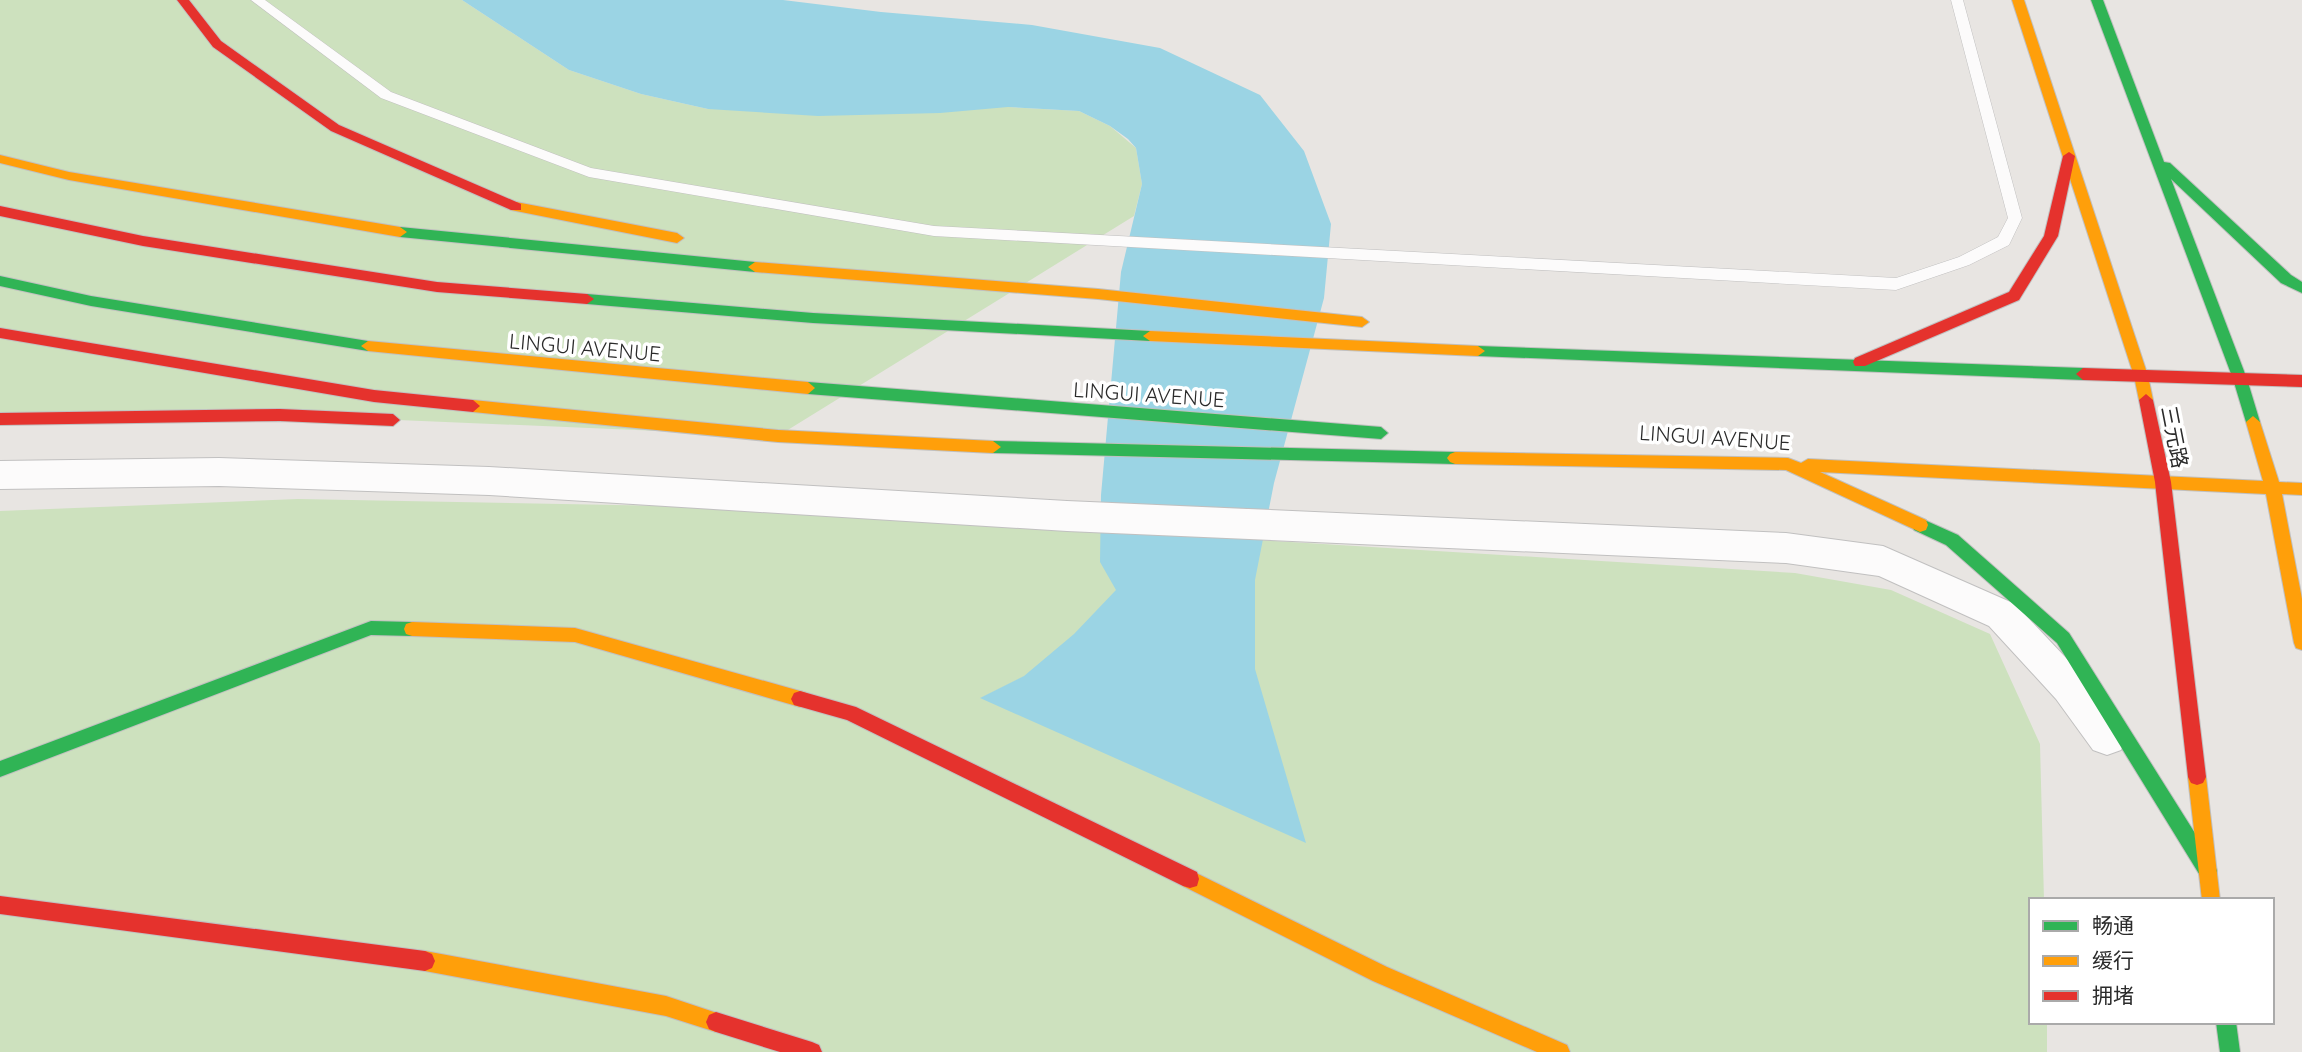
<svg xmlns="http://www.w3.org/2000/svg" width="2302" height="1052" font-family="Quicksand,'Noto Sans SC',sans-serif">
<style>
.green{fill:#cde1be}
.water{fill:#9bd4e4}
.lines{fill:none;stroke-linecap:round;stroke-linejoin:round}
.lane-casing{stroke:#c1c0c0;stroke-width:1}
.street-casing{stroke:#c1c0c0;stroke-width:2}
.fast-casing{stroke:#c1c0c0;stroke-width:2}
.slow-casing{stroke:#c1c0c0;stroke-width:2}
.jam-casing{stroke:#c1c0c0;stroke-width:2}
.lane{fill:#fcfbfb;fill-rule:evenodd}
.street{fill:#fcfbfb;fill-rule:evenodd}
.fast{fill:#30b455;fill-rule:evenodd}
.slow{fill:#ff9f0a;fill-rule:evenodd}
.jam{fill:#e5322d;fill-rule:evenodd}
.labels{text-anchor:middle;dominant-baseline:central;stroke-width:7;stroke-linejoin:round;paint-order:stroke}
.street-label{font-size:21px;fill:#2b2b2b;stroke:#fff}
</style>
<rect width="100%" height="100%" fill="#e8e5e2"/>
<g class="green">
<path d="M0 0H462L569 70 641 94 708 109 1008 107 1079 111 1110 126 1136 148 1142 184 1134 216 778 436 280 415 0 419Z"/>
<path d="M298 499 723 507 1795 573 1891 590 1990 634 2040 744 2044 900H2031V1022H2047V1052H0V511Z"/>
</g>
<path class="water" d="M462 0H783L881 12 1032 25 1160 48 1260 95 1304 151 1331 224 1324 298 1274 483 1255 580V669L1306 843 980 698 1024 676 1074 634 1116 590 1100 562 1101 495 1121 272 1142 184 1136 148 1128 139 1110 126 1079 111 1008 107 940 113 818 116 708 109 641 94 569 70Z"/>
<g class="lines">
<g class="lane-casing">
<path id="lane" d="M251 0H265L391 92 591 168 934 226 1896 278 1959 257 1998 237 2008 218 1951 0H1963L2022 218 2009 245 1969 265 1896 290 934 236 589 177 381 98Z"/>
</g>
<g class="street-casing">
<path id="street" d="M219 458 489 467 1067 501 1786 533 1883 546 2015 604 2082 675 2121 724 2126 737 2121 750 2107 755 2093 750 2056 699 1989 626 1879 576 1786 563 1067 531 489 495 219 486 0 489V461Z"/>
</g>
<g class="fast-casing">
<g id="fast">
<path d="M2091 0H2103L2164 162 2170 163 2291 275 2302 282V293L2281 283 2171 179 2247 379 2260 422 2258 426 2253 428 2246 422 2233 379Z"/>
<path d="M400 227 755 262 762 267 755 272 400 237 393 232Z"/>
<path d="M0 276 91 296 368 341 375 346 368 351 91 306 0 286Z"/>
<path d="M587 294 813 313 1150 331 1157 336 1150 341 813 323 587 304 580 299Z"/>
<path d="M1478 346 2083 368 2090 374 2083 380 1478 356 1471 351Z"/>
<path d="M808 382 1381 427 1388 433 1381 439 808 394 801 388Z"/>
<path d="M993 441 1455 452 1460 454 1463 458 1460 462 1455 464 993 453 985 447Z"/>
<path d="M1920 518 1958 535 2069 633 2215 865 2217 871 2215 877 2208 880 2201 877 2057 643 1946 545 1914 530 1912 525 1914 520Z"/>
<path d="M371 621 412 622 418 624 420 629 418 634 412 636 371 635 0 777V761Z"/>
<path d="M2216 1022H2236L2240 1052H2220Z"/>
</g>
</g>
<g class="slow-casing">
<g id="slow">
<path d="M2012 0H2024L2148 376 2153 400 2151 404 2146 406 2139 400 2134 376Z"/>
<path d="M0 155 69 172 400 227 407 232 400 237 69 180 0 163Z"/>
<path d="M516 202 677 233 684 238 677 243 511 210 509 207Z"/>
<path d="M755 262 1098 289 1362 317 1369 322 1362 327 1098 299 755 272 748 267Z"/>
<path d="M1150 331 1478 346 1485 351 1478 356 1150 341 1143 336Z"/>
<path d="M368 341 808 382 815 388 808 394 368 351 361 346Z"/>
<path d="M473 400 778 430 993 441 1001 447 993 453 778 442 473 412 466 406Z"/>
<path d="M2253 416 2260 422 2279 482 2302 483V495L2282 494 2302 599V650L2296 648 2294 643 2266 494 1820 472 1926 520 1928 525 1926 530 1920 532 1786 470 1455 464 1450 462 1447 458 1450 454 1455 452 1788 458 1801 463 1808 459 2263 481 2246 422Z"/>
<path d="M412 622 575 628 800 691 806 693 809 699 806 705 800 707 575 642 412 636 406 634 404 629 406 624Z"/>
<path d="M2197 769 2203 771 2206 777 2220 900H2202L2188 777 2191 771Z"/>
<path d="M1190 870 1387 967 1567 1045 1570 1052H1537L1373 981 1183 886 1181 879 1183 872Z"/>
<path d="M425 951 666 996 723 1015 726 1022 723 1029 716 1032 666 1016 425 971 418 968 415 961 418 954Z"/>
</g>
</g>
<g class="jam-casing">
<g id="jam">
<path d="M177 0H189L221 41 339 125 521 204V210H511L331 131 213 47Z"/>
<path d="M2069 152 2075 156 2058 236 2019 300 1865 366H1855L1853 362 1855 358 2009 292 2044 236 2063 156Z"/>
<path d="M0 206 143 236 437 282 587 294 594 299 587 304 437 292 143 246 0 216Z"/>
<path d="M0 328 374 390 473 400 480 406 473 412 374 402 0 338Z"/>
<path d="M2083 368 2302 375V387L2083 380 2076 374Z"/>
<path d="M2146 394 2153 400 2171 482 2206 777 2203 783 2197 785 2191 783 2188 777 2155 482 2139 400Z"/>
<path d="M280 409 393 414 400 420 393 426 280 421 0 425V413Z"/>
<path d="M800 691 856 707 1197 872 1199 879 1197 886 1190 888 1183 886 847 720 794 705 791 699 794 693Z"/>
<path d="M0 896 425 951 432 954 435 961 432 968 425 971 0 914Z"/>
<path d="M716 1012 812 1042 819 1045 822 1052H780L716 1032 709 1029 706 1022 709 1015Z"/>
</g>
</g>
<use href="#lane" class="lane"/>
<use href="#street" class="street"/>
<use href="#fast" class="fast"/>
<use href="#slow" class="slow"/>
<use href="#jam" class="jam"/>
</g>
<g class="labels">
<g class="street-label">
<text transform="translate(585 347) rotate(5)">LINGUI AVENUE</text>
<text transform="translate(1149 394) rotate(4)">LINGUI AVENUE</text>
<text transform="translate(1715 437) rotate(4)">LINGUI AVENUE</text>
<text transform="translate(2175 437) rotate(79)">三元路</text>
</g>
</g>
<rect x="2029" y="898" width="245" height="126" fill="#ffffff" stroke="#aaaaaa" stroke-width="2"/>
<rect x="2043" y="921" width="35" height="10" fill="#30b455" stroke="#aaaaaa" stroke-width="2"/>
<text x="2092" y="933" font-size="21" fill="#2b2b2b">畅通</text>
<rect x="2043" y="956" width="35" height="10" fill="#ff9f0a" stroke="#aaaaaa" stroke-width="2"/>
<text x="2092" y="968" font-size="21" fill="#2b2b2b">缓行</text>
<rect x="2043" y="991" width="35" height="10" fill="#e5322d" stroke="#aaaaaa" stroke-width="2"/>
<text x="2092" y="1003" font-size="21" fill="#2b2b2b">拥堵</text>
</svg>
